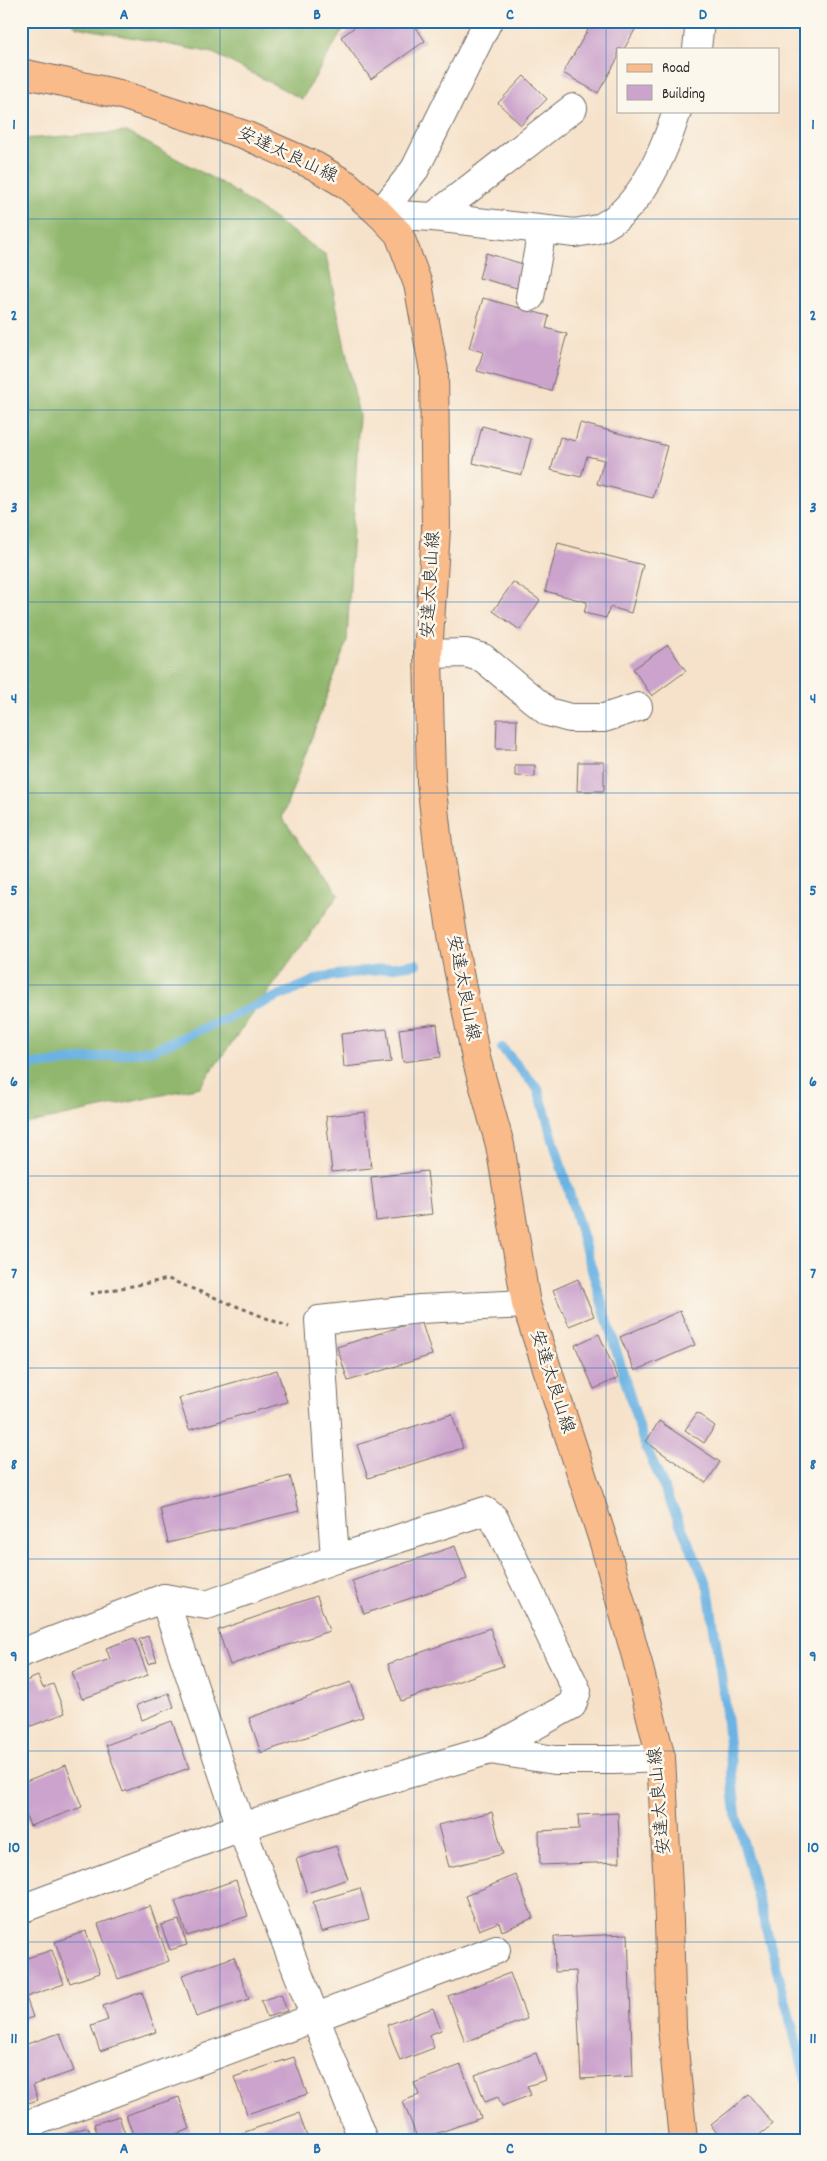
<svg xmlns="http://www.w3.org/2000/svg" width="827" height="2161" font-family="Dekko,'Klee One',sans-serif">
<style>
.forest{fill:#90b76d;stroke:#5e714c}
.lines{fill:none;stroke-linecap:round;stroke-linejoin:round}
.stream{stroke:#6cb3e3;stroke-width:10}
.building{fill:#cba3cc}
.minor-casing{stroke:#726b63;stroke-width:30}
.major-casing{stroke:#726b63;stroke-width:30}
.path{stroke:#726b63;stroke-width:3;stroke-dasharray:4 4;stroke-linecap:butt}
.minor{stroke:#fff;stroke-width:28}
.major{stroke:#fabb8b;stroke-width:28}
.grid{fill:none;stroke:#1f6fb2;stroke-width:1;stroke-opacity:0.55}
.labels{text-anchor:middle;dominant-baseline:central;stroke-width:5;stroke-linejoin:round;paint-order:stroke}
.street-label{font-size:18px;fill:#2b2b2b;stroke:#fbf7ec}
.neatline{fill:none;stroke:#1f6fb2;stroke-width:2}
.grid-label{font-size:16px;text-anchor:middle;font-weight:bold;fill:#1f6fb2}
</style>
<rect width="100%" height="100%" fill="#fbf7ec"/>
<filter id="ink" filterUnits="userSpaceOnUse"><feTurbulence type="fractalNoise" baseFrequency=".02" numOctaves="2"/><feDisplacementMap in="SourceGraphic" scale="10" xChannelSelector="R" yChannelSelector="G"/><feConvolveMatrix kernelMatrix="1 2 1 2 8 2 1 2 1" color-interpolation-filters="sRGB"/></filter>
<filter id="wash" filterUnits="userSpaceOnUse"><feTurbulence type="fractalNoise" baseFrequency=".0096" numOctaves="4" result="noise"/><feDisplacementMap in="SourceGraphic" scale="20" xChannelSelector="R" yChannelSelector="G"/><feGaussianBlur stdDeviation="1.12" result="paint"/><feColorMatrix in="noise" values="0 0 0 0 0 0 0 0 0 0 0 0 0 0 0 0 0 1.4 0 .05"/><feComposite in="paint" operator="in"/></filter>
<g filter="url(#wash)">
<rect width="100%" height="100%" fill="#f6e2ca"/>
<g class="forest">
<path d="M70 21H348L302 99 213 53 77 27Z"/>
<path d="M127 132 225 185 326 255 359 416 347 641 282 818 339 894 200 1087 21 1125V139Z"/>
</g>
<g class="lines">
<g class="stream">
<path d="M502 1048 538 1089 643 1440 708 1587 725 1703 736 1815 806 2079"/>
<path d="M21 1066 54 1063 153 1050 323 977 416 964"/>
</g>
</g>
<g id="blocks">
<g class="building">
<path d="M363 21H418L414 24 425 41 371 79 341 37Z"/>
<path d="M593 21H640L624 49H618V58L598 93 563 73Z"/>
<path d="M524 76 547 99 521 125 498 103Z"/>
<path d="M486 253 523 264 517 288 479 278Z"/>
<path d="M483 298 549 316 546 328 567 334 551 391 477 371 483 352 469 348Z"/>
<path d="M580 423 667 446 653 498 597 484 604 460 587 456 581 477 551 470 560 437 575 441Z"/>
<path d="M482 426 531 439 522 475 473 463Z"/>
<path d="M558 543 643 565 631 613 610 607 606 618 584 613 587 602 545 591Z"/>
<path d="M513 582 540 600 520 630 493 611Z"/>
<path d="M668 645 686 671 652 696 633 669Z"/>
<path d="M497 719H517L516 749H496Z"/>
<path d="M578 762H604V791H577Z"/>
<path d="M515 765H535V777L515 776Z"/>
<path d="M437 1024 441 1057 403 1062 399 1029Z"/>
<path d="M387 1029 391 1062 344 1067 341 1034Z"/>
<path d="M365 1112 371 1168 332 1172 326 1116Z"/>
<path d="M427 1171 432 1214 376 1221 371 1177Z"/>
<path d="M578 1279 594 1316 569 1326 553 1290Z"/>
<path d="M680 1311 695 1345 635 1371 620 1337Z"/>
<path d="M421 1320 432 1355 348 1381 337 1347Z"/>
<path d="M599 1334 618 1378 594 1389 575 1345Z"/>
<path d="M277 1370 287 1402 189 1430 179 1398Z"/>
<path d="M697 1413 715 1426 704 1443 685 1430Z"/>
<path d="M452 1414 463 1448 368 1478 357 1445Z"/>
<path d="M659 1421 720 1462 706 1483 646 1442Z"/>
<path d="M290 1476 299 1511 168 1543 160 1508Z"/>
<path d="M455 1546 467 1579 364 1614 352 1581Z"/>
<path d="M317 1596 329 1631 230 1665 218 1630Z"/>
<path d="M490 1628 503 1666 401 1701 388 1664Z"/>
<path d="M148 1636 157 1661 148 1664 139 1639Z"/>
<path d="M134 1638 148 1675 82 1699 72 1672 110 1659 106 1648Z"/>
<path d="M38 1676 43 1688 53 1684 65 1713 21 1730V1683Z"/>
<path d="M351 1682 363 1717 261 1753 249 1718Z"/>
<path d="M169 1693 174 1707 142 1720 137 1705Z"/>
<path d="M172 1721 189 1768 123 1792 106 1745Z"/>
<path d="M66 1765 82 1807 30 1826 21 1802V1783Z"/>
<path d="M492 1812 503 1854 449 1867 438 1825Z"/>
<path d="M618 1813 620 1862 540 1865 539 1831 579 1829 578 1815Z"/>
<path d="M336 1846 348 1879 307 1893 296 1859Z"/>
<path d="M516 1875 533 1918 502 1931 499 1922 479 1930 465 1896Z"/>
<path d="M236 1880 248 1916 187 1936 175 1901Z"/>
<path d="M360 1888 369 1919 321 1932 313 1902Z"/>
<path d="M150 1906 169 1961 118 1979 98 1924Z"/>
<path d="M179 1920 187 1945 170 1950 161 1925Z"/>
<path d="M86 1931 100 1973 70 1983 55 1942Z"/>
<path d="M628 1934 633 2076 581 2079 576 1971 555 1972 554 1937Z"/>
<path d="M52 1950 64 1984 26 1997 33 2017 21 2021V1960Z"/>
<path d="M234 1957 249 1999 196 2017 182 1975Z"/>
<path d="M510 1973 527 2019 465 2042 448 1996Z"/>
<path d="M142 1992 156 2032 100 2051 91 2026 108 2020 103 2006Z"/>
<path d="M281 1994 287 2011 267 2017 261 2001Z"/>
<path d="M433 2008 441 2030 429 2035 434 2048 400 2061 387 2025Z"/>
<path d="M60 2033 74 2071 33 2085 38 2100 21 2105V2046Z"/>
<path d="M536 2053 546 2080 527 2086 531 2095 502 2106 498 2097 485 2102 475 2075Z"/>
<path d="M294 2057 307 2094 247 2114 234 2077Z"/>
<path d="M461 2065 481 2118 418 2140 403 2101 419 2095 414 2083Z"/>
<path d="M749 2095 773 2124 758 2136 761 2140H722L711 2125Z"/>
<path d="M179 2097 190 2129 158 2140H135L126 2115Z"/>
<path d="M299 2113 308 2140H232L231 2137Z"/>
<path d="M119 2116 127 2140H99L94 2124Z"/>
<path d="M88 2127 93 2140H51V2139Z"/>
</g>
</g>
</g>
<g filter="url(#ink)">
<use href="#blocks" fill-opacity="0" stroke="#726b63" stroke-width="1"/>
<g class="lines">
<g class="minor-casing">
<g id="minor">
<path d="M697 49 700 21"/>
<path d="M380 214 433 217 575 233C582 231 591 231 597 229 641 211 664 152 677 111"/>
<path d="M380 214 415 169 488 21"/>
<path d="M433 217 573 108"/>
<path d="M530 297 542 230"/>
<path d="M428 654 466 653 483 658 548 712 570 718H604L638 707"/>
<path d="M335 1559 319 1320 420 1309 526 1304"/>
<path d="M21 1653 164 1598"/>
<path d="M21 1909 241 1827 366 1786 490 1750 555 1760H613L661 1758"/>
<path d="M21 2127 496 1950"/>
<path d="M363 2140 241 1827 164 1598 207 1605 335 1559 485 1511 494 1518 577 1691 572 1705 490 1750"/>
</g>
</g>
<g class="major-casing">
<path id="major" d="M21 73 119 94 245 135 315 166 347 185 380 214 399 234 418 284 434 371 436 529 428 654 431 781 439 854 455 953 476 1058 500 1145 526 1304 604 1543 637 1660 661 1758 668 1887 672 2028 683 2140"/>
</g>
<path class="path" d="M90 1294 168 1279 289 1327"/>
<use href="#minor" class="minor"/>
<use href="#major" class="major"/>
</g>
</g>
<path class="grid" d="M220 21V2140M414 21V2140M606 21V2140M21 219H806M21 410H806M21 602H806M21 793H806M21 985H806M21 1176H806M21 1368H806M21 1559H806M21 1751H806M21 1942H806"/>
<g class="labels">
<g class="street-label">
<text transform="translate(287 156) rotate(25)">安達太良山線</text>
<text transform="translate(432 585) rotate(-87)">安達太良山線</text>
<text transform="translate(462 988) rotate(79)">安達太良山線</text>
<text transform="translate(551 1382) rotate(72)">安達太良山線</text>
<text transform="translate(661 1801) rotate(-95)">安達太良山線</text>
</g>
</g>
<rect width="827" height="2161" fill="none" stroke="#fbf7ec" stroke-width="55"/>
<rect x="617" y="48" width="162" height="65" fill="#fbf7ec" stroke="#a8a59f"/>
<rect x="627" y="64" width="25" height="8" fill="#fabb8b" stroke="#a8a59f"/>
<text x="662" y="72" font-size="15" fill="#2b2b2b">Road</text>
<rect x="627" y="85" width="25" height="15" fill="#cba3cc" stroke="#a8a59f"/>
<text x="662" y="98" font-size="15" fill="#2b2b2b">Building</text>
<rect x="28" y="28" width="772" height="2106" class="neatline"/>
<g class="grid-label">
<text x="124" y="19">A</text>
<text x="317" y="19">B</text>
<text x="510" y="19">C</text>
<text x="703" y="19">D</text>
<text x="14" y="129">1</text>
<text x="813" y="129">1</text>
<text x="14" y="320">2</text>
<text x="813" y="320">2</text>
<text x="14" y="512">3</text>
<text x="813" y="512">3</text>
<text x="14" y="703">4</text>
<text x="813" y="703">4</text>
<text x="14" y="895">5</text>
<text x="813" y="895">5</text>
<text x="14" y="1086">6</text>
<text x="813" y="1086">6</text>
<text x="14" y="1278">7</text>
<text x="813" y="1278">7</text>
<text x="14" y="1469">8</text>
<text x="813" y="1469">8</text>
<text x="14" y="1661">9</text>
<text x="813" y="1661">9</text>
<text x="14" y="1852">10</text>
<text x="813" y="1852">10</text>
<text x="14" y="2043">11</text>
<text x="813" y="2043">11</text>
<text x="124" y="2153">A</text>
<text x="317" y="2153">B</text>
<text x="510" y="2153">C</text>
<text x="703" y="2153">D</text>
</g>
</svg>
